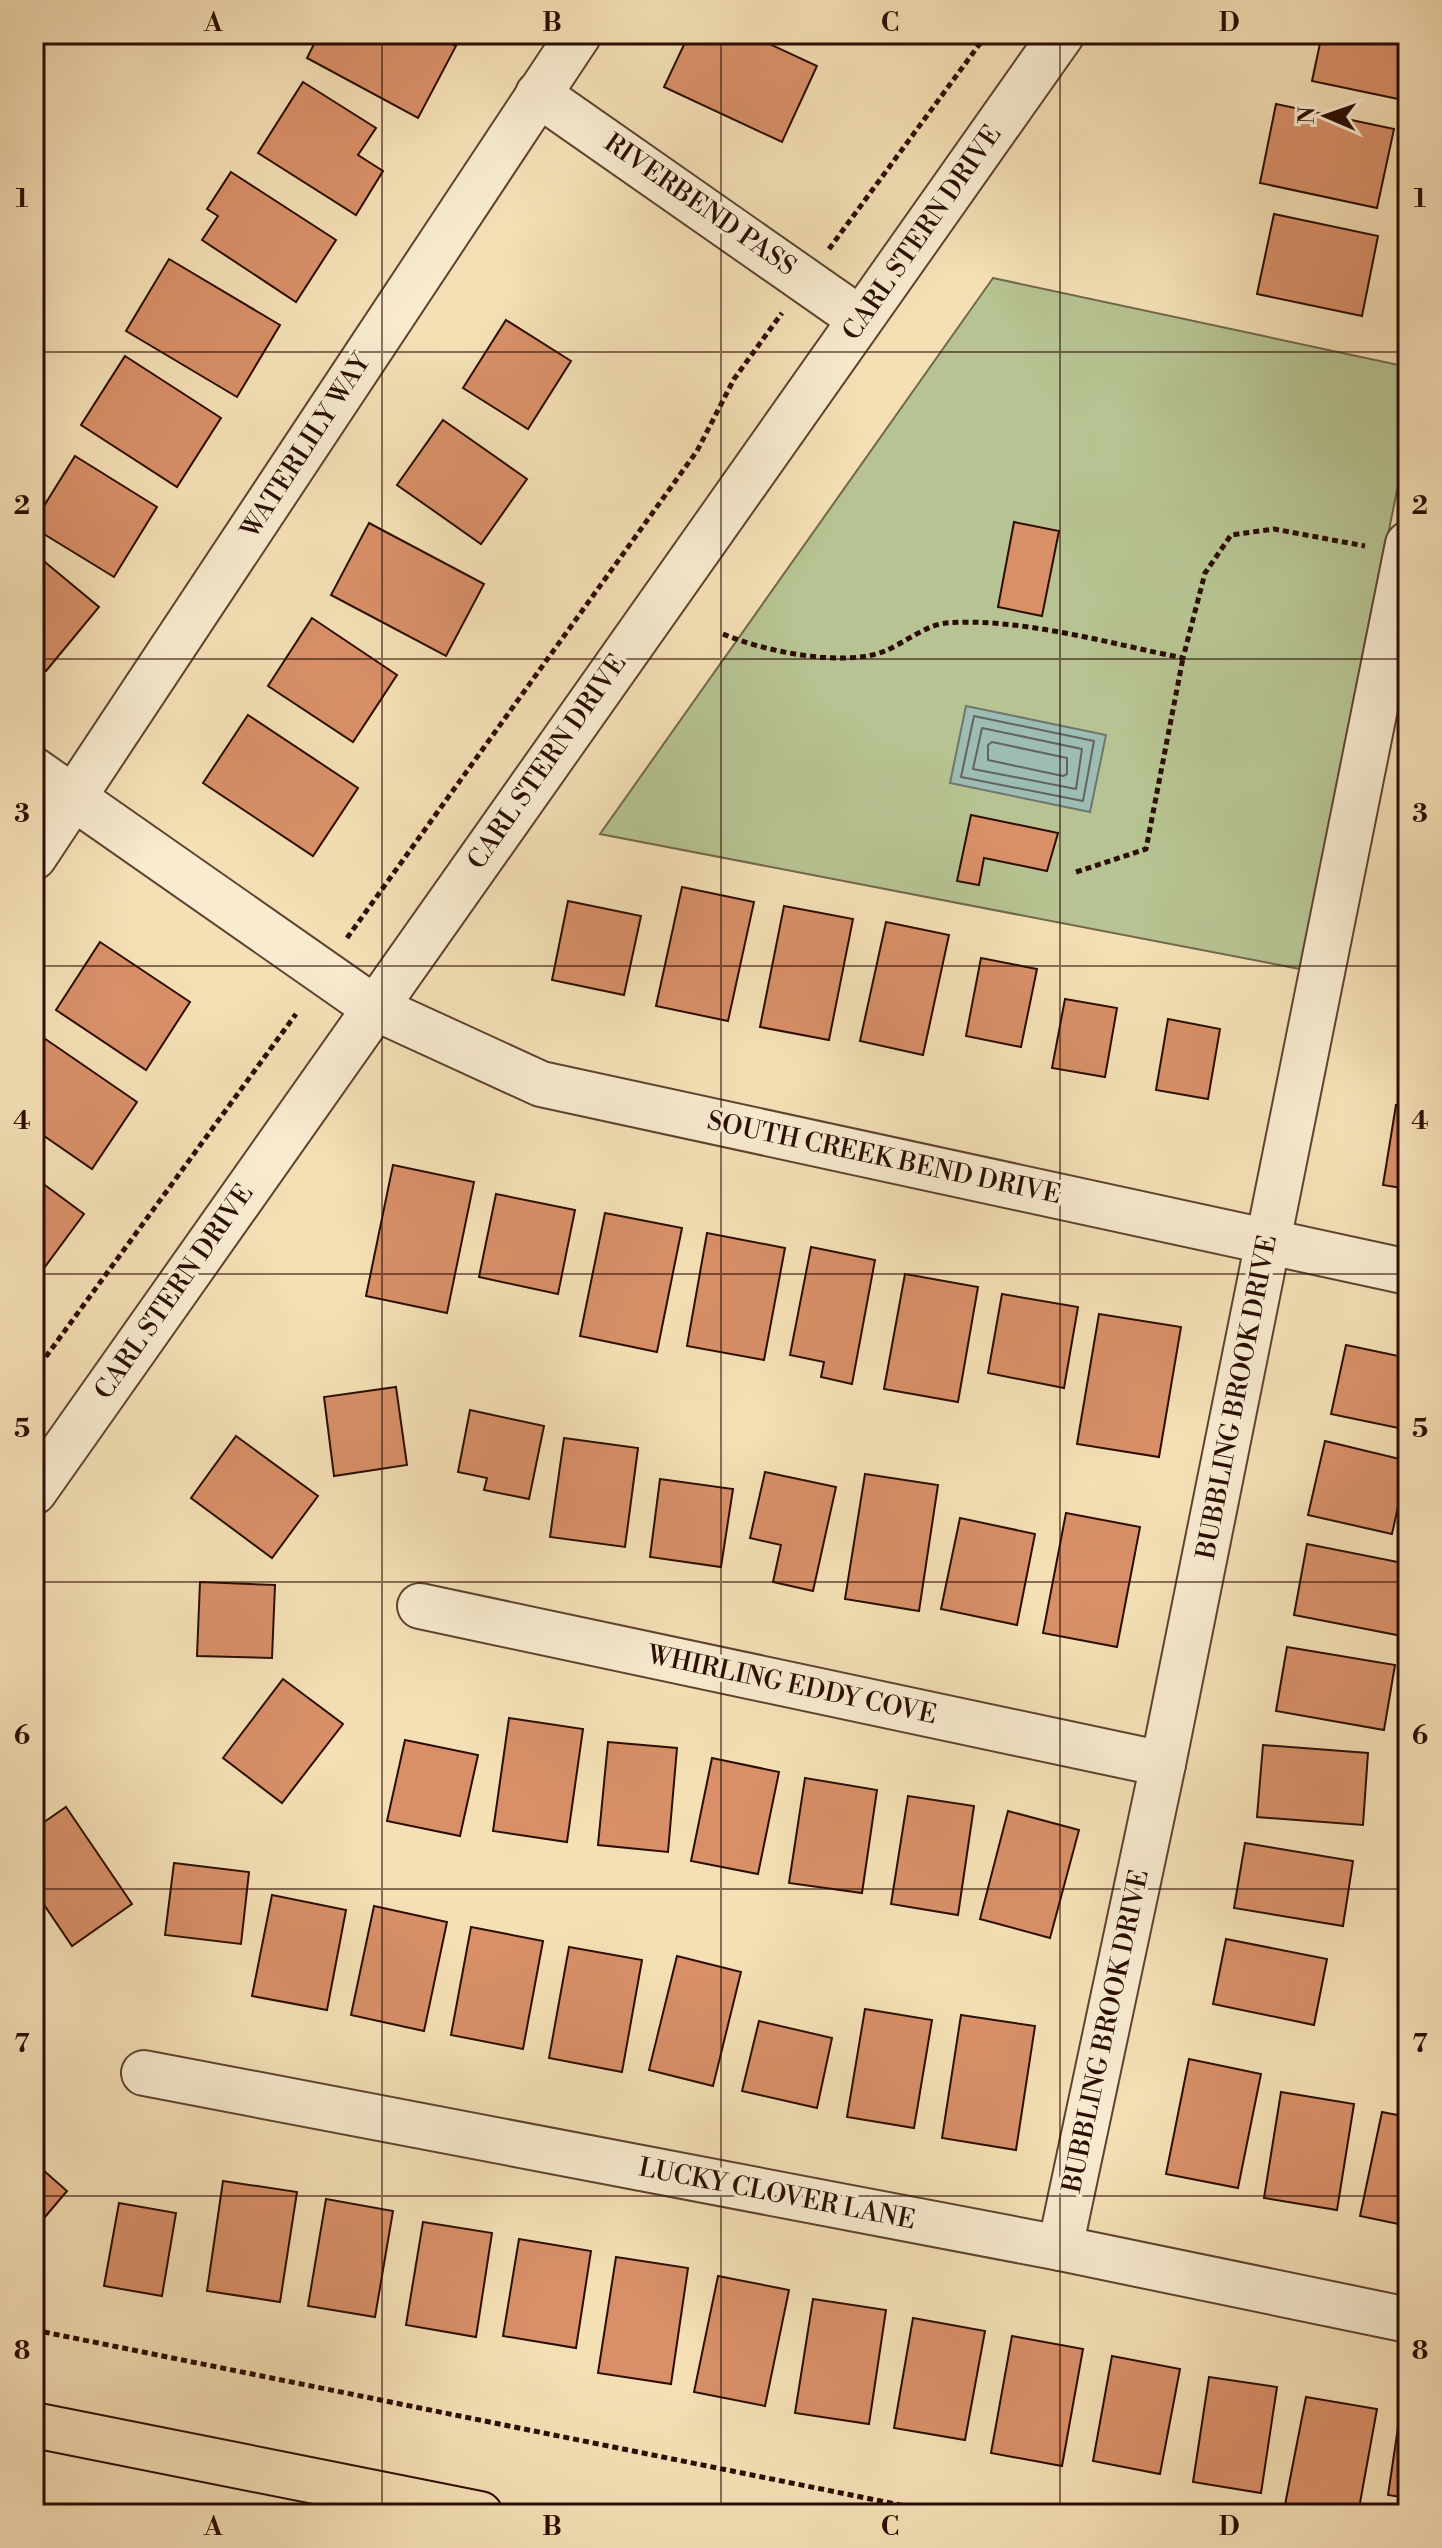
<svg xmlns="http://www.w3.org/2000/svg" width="1442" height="2548" font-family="'Libre Bodoni',serif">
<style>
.green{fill:#b7c392;stroke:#71684a;stroke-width:2}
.water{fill:#9dbcb4;stroke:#6f766d;stroke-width:2}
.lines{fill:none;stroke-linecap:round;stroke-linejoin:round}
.shore{stroke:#64645c;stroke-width:2}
.building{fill:#d99069;stroke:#2b0d03;stroke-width:2}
.minor-casing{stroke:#5e4230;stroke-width:48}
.major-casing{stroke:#2b0d03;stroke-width:48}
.path{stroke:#2b0d03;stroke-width:5;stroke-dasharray:6 4;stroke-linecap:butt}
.minor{stroke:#f8ebd0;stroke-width:44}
.major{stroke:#f5e0b6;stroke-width:44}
.grid{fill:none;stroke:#2b0d03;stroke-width:2;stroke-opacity:0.55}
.labels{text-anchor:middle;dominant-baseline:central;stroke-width:7;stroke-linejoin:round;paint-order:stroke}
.street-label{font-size:26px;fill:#2b0d03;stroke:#f8ebd0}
.neatline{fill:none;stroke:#2b0d03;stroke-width:3}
.grid-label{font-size:26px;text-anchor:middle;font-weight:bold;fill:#2b0d03}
</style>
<rect width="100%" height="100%" fill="#f5e0b6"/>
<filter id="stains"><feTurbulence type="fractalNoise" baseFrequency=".0025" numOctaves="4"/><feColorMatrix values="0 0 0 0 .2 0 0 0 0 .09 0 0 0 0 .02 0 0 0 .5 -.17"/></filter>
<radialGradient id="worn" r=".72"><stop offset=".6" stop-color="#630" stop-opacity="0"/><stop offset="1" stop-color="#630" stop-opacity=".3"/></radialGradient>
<path class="green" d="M993 278 1408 367V436L1300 969 600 834Z"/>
<path class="water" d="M966 706 1106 735 1090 812 950 783Z"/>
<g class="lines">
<g class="shore">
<path d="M974 716 1094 741 1083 801 961 777Z"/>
<path d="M982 728 1082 749 1076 789 973 769Z"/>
<path d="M992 742 1067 758V774L1063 776 988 760V745Z"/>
</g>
</g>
<g class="building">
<path d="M319 34H434L456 46 418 118 307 58Z"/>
<path d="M689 34H748L817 66 782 142 664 87Z"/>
<path d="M1322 34H1408V76L1403 100 1312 81Z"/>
<path d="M303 82 376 128 358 155 383 171 356 215 258 153Z"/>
<path d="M1276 104 1394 129 1377 208 1260 183Z"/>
<path d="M231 172 336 240 296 302 202 240 218 216 207 209Z"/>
<path d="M1274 214 1378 236 1362 316 1257 294Z"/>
<path d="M169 259 280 325 237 397 126 331Z"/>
<path d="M506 320 571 361 528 429 463 388Z"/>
<path d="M125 356 221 418 177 487 81 425Z"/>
<path d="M443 420 527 479 481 544 397 485Z"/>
<path d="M75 456 157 507 114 577 34 528V522Z"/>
<path d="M1014 522 1059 531 1042 616 998 607Z"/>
<path d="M369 523 484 584 446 656 331 595Z"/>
<path d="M34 553 99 607 46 671 34 661Z"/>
<path d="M312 618 397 675 353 742 268 686Z"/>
<path d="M248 715 358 788 313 856 203 783Z"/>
<path d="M971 815 1058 833 1047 871 984 858 979 885 957 881Z"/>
<path d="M682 887 754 902 728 1021 656 1006Z"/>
<path d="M568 901 641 916 624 995 552 980Z"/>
<path d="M784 906 853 919 829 1040 760 1027Z"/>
<path d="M886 922 949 935 923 1055 860 1041Z"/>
<path d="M100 942 190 1002 146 1070 56 1010Z"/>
<path d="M981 958 1037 969 1021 1047 966 1036Z"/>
<path d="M1065 999 1117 1008 1105 1077 1052 1068Z"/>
<path d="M1168 1019 1220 1029 1208 1099 1156 1090Z"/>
<path d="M41 1036 137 1102 92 1169 34 1129V1047Z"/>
<path d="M1396 1105 1408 1107V1189L1383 1185Z"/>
<path d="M393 1165 474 1182 447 1313 366 1296Z"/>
<path d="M34 1177 84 1214 36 1279 34 1278Z"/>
<path d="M496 1194 575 1210 558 1294 479 1277Z"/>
<path d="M605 1213 682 1228 657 1352 580 1336Z"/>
<path d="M707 1233 785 1248 764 1360 687 1346Z"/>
<path d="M811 1247 875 1260 852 1384 821 1377 824 1362 790 1355Z"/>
<path d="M905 1274 978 1287 958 1402 884 1389Z"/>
<path d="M1002 1294 1078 1307 1064 1388 988 1373Z"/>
<path d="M1099 1314 1181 1327 1159 1457 1077 1444Z"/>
<path d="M1346 1345 1408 1358V1430L1331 1414Z"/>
<path d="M396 1387 407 1465 334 1476 324 1397Z"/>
<path d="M470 1410 544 1426 529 1499 484 1490 487 1478 458 1472Z"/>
<path d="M236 1436 318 1496 272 1558 191 1498Z"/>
<path d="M564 1438 638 1448 625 1547 550 1537Z"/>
<path d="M1325 1441 1408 1461 1392 1534 1308 1515Z"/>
<path d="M765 1472 836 1487 813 1591 773 1582 781 1545 750 1538Z"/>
<path d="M865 1474 938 1485 919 1611 845 1599Z"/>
<path d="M660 1479 733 1489 721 1567 650 1557Z"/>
<path d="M1066 1513 1140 1527 1117 1647 1043 1633Z"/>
<path d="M960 1518 1035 1534 1017 1625 941 1609Z"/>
<path d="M1307 1544 1408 1564V1607L1402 1636 1294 1615Z"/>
<path d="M200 1582 275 1585 272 1658 197 1656Z"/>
<path d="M1287 1647 1395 1665 1384 1730 1276 1711Z"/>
<path d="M283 1679 343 1724 282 1803 223 1758Z"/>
<path d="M509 1718 583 1729 567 1842 493 1831Z"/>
<path d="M405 1740 478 1755 460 1836 387 1821Z"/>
<path d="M608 1742 677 1748 668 1852 598 1845Z"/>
<path d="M1263 1745 1368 1753 1363 1825 1257 1817Z"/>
<path d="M712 1758 779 1772 758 1874 691 1861Z"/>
<path d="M805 1778 877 1790 862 1893 789 1883Z"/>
<path d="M908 1796 974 1806 958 1915 891 1904Z"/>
<path d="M66 1807 132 1904 72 1946 34 1890V1829Z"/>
<path d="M1008 1811 1079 1830 1050 1938 980 1919Z"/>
<path d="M1245 1843 1353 1861 1343 1926 1234 1908Z"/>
<path d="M174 1863 249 1872 241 1944 165 1935Z"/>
<path d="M272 1895 346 1910 327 2010 252 1996Z"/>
<path d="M374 1906 447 1922 424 2031 351 2015Z"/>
<path d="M471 1927 543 1941 523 2049 451 2035Z"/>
<path d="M1226 1939 1327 1959 1314 2025 1213 2004Z"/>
<path d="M569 1947 642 1960 622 2072 549 2058Z"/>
<path d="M677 1956 741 1972 713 2086 649 2070Z"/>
<path d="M865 2009 932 2020 914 2128 847 2117Z"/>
<path d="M961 2015 1035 2026 1016 2150 942 2138Z"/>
<path d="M759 2021 832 2038 817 2108 742 2091Z"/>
<path d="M1189 2059 1261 2074 1238 2188 1166 2174Z"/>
<path d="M1281 2092 1354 2104 1337 2210 1264 2198Z"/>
<path d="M1382 2112 1408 2117V2226L1360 2216Z"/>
<path d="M34 2162 67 2191 34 2230Z"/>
<path d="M223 2181 297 2192 280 2302 207 2291Z"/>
<path d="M326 2199 393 2211 375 2317 308 2306Z"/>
<path d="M119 2203 176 2213 162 2296 104 2286Z"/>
<path d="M423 2222 492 2233 476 2337 406 2325Z"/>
<path d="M519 2239 591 2251 576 2348 503 2336Z"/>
<path d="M616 2257 688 2268 671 2384 598 2373Z"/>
<path d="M718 2276 789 2290 765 2406 694 2392Z"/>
<path d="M813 2299 886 2310 869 2424 795 2413Z"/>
<path d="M913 2318 985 2331 965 2440 894 2428Z"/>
<path d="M1012 2336 1083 2349 1062 2466 991 2453Z"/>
<path d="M1112 2356 1180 2369 1160 2474 1093 2461Z"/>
<path d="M1209 2377 1277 2387 1261 2493 1193 2482Z"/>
<path d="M1306 2397 1377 2409 1358 2514H1305L1284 2510Z"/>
<path d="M1400 2414 1408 2415V2498L1388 2495Z"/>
</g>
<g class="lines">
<g class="minor-casing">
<g id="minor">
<path d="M538 94 860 319"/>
<path d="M34 770 373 1007 541 1084 1408 1272"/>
<path d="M34 857 579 34"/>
<path d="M34 1492 1062 34"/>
<path d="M420 1606 1163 1764"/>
<path d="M144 2073 1060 2248 1408 2320"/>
<path d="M1060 2248 1163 1764 1408 544"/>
</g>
</g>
<g class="major-casing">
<path id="major" d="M34 2425 480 2514"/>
</g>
<g class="path">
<path d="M829 249 987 34"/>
<path d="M723 634C763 651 843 668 885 651 904 643 926 625 946 623 1018 617 1112 644 1183 658L1205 573 1231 535 1274 529 1365 546"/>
<path d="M1076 872 1146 849 1183 658"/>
<path d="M347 938 697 451 734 379 782 313"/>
<path d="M34 1373 296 1014"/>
<path d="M34 2330 945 2514"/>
</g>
<use href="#minor" class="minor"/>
<use href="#major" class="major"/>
</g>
<path class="grid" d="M382 34V2514M721 34V2514M1060 34V2514M34 352H1408M34 659H1408M34 966H1408M34 1274H1408M34 1582H1408M34 1889H1408M34 2196H1408"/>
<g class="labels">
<g class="street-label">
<text transform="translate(700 205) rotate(35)">RIVERBEND PASS</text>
<text transform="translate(922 233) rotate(-55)">CARL STERN DRIVE</text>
<text transform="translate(306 446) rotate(-57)">WATERLILY WAY</text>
<text transform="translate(547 762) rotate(-55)">CARL STERN DRIVE</text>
<text transform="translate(884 1158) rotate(12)">SOUTH CREEK BEND DRIVE</text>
<text transform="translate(174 1292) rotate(-55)">CARL STERN DRIVE</text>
<text transform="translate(1237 1397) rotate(-79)">BUBBLING BROOK DRIVE</text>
<text transform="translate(792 1685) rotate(12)">WHIRLING EDDY COVE</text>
<text transform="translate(1106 2031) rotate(-78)">BUBBLING BROOK DRIVE</text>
<text transform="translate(777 2194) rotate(11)">LUCKY CLOVER LANE</text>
</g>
</g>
<rect width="1442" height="2548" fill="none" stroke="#f5e0b6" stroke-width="88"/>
<g transform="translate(1326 116) rotate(272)" stroke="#f8ebd0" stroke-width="6" paint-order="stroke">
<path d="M0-6L14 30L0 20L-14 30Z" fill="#2b0d03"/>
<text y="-12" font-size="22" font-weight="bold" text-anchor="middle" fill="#2b0d03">N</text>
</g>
<rect x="44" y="44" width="1354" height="2460" class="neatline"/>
<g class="grid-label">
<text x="213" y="31">A</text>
<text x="552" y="31">B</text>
<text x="890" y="31">C</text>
<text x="1229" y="31">D</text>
<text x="22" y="207">1</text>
<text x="1420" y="207">1</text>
<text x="22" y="514">2</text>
<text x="1420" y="514">2</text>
<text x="22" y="822">3</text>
<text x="1420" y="822">3</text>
<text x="22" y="1129">4</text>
<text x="1420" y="1129">4</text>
<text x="22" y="1437">5</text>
<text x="1420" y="1437">5</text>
<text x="22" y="1744">6</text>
<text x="1420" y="1744">6</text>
<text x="22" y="2052">7</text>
<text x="1420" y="2052">7</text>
<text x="22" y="2359">8</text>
<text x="1420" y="2359">8</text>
<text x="213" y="2535">A</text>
<text x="552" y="2535">B</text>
<text x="890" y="2535">C</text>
<text x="1229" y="2535">D</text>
</g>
<rect width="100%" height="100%" filter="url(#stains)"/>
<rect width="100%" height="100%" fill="url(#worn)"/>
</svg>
